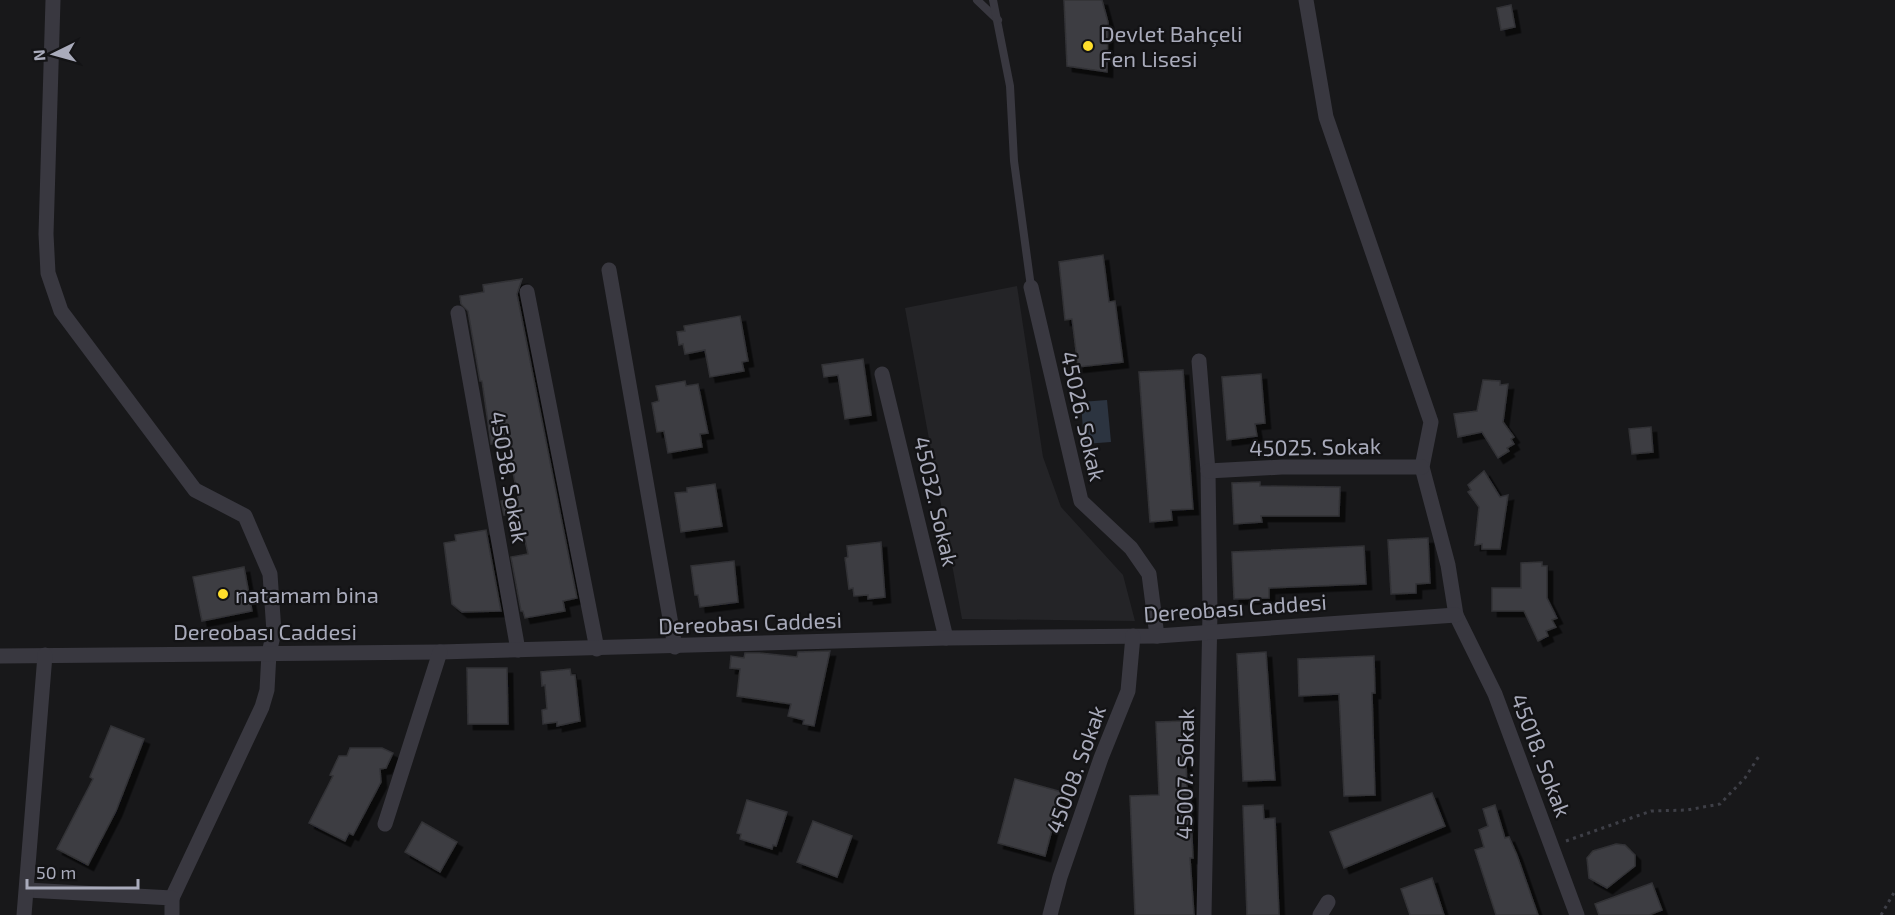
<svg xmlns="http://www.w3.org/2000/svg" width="1895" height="915" font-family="'Exo 2',sans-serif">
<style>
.built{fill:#242427}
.water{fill:#2c3440}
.building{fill:#3d3d42;stroke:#323236;stroke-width:1.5;filter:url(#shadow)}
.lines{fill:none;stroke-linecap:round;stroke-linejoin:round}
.path{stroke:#3e3f47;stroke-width:3;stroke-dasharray:3 4.5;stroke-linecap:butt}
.service{stroke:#393840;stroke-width:8}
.minor{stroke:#393840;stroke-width:15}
.poi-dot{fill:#ffde2b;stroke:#131315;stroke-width:2}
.labels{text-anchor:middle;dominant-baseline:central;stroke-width:4.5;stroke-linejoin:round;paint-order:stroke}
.poi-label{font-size:22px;fill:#a9abbb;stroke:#131315;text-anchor:start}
.street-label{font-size:22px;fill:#a9abbb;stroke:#131315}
</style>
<defs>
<filter id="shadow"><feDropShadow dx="5.5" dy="5.5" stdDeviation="0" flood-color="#0009"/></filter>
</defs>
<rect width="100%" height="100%" fill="#18181a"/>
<path class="built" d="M1017 286 1043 457 1061 507 1123 575 1135 621 962 619 905 308Z"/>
<path class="water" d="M1107 400 1111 442 1084 444 1081 402Z"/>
<g class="building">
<path d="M1064 0H1102L1108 22 1107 72 1067 66Z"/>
<path d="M1511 5 1515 27 1501 30 1497 8Z"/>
<path d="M1103 255 1109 302 1115 301 1123 362 1078 367 1072 319 1065 320 1059 262Z"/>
<path d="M522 279 517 294 577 598 563 601 565 611 525 618 523 611H521L511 557 528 554 519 512 504 515 501 501 518 498 507 441 491 444 482 381H480L468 311 461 304 460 296 484 292 483 285Z"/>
<path d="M740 316 748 361 742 362 744 371 710 377 705 350 685 354 683 344 679 345 677 332 685 331 684 326Z"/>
<path d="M863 359 871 415 845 419 838 375 824 377 822 365Z"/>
<path d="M1183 370 1193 509 1171 510 1172 520 1150 522 1139 372Z"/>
<path d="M1261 374 1265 423 1255 424 1257 436 1227 440 1222 377Z"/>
<path d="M1483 380 1500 381V385L1508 384 1503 422 1514 437 1511 439 1514 444 1507 448 1509 451 1498 458 1482 432 1458 437 1454 414 1477 411Z"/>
<path d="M685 381 686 386 698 384 708 433 700 434 702 447 668 453 664 431 657 432 652 403 659 401 656 386Z"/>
<path d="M1651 427 1653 452 1632 454 1629 429Z"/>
<path d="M1484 471 1500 497 1508 495 1500 549H1482V544L1475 545 1479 507 1468 492 1471 490 1468 485Z"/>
<path d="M1260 482V486L1340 487 1339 516H1261L1262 522 1234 524 1232 483Z"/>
<path d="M715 484 722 526 681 532 675 493 687 492V488Z"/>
<path d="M486 530 501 611 462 612 452 604 444 543 456 541 455 535Z"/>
<path d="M1428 538 1430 583 1416 584V593L1391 594 1388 540Z"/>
<path d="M881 542 885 597 868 599V595L854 596 853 588 849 589 845 558 848 557 847 546Z"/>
<path d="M1364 546 1366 584 1269 588V598L1234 599 1232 552Z"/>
<path d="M734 561 738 602 700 607 698 595H695L691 566Z"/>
<path d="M1542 562V566H1547V598L1557 618 1552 620 1556 627 1546 631 1548 636 1538 641 1524 611H1492V588H1521V563Z"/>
<path d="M244 567 252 611 202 621 193 577Z"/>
<path d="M830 651 814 726 803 724 804 720 788 716 791 704 737 696 740 669 730 668 731 656 744 658 745 653H760L797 657 798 652Z"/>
<path d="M1266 652 1275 780 1243 781 1237 654Z"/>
<path d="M1374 656 1375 693H1372L1375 795 1344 796 1339 694 1299 696 1298 659Z"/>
<path d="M467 668H507L508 724H468Z"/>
<path d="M570 669 571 675H575L580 721 557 726V722L543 724 542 710 547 709 545 685 542 686 541 672Z"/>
<path d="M1185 721 1187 793H1190L1193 858H1190L1194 915H1135L1130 796 1159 795 1156 722Z"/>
<path d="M111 726 144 739 116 811 88 865 57 849 93 779 90 777Z"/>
<path d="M350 748H382L393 753 386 768 380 769 381 782 353 835 349 833 345 841 309 823 333 776 330 775 339 756H347Z"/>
<path d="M1015 779 1062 792 1045 856 998 843Z"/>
<path d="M1432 793 1445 826 1344 868 1330 832Z"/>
<path d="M747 800 787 812 776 846 773 845 772 849 740 839 741 834 737 833Z"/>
<path d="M1263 805 1264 819 1275 818 1279 915H1247L1243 806Z"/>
<path d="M1495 805 1505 838 1509 837 1517 855 1538 915H1496L1475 850 1484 847 1479 830 1488 826 1483 809Z"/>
<path d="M813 821 852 836 837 877 797 862Z"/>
<path d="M422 822 457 842 440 872 405 852Z"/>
<path d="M1616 844 1625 845 1635 855V866L1607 888 1589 878 1587 858 1593 851Z"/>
<path d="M1432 878 1444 915H1410L1401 889Z"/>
<path d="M1652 883 1662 910 1649 915H1599L1595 904Z"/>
</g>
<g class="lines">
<g class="path">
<path d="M1566 841 1651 811 1687 810 1720 804 1745 778 1759 756"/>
<path d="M1881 915 1895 891"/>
</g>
<g class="service">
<path d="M977 0 998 20"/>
<path d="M993 0 1010 86 1014 161 1031 287"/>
</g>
<g class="minor">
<path d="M53 0 46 234 48 273 61 311 195 490 245 516 270 574 274 632 269 653 267 690 262 707 172 898"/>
<path d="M1306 0 1326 117 1431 422 1422 467 1448 565 1456 615 1495 694 1577 915"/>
<path d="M609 270 675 647"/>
<path d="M1031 287 1081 501 1131 548 1149 574 1157 636"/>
<path d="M527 292 597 649"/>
<path d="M458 313 518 650"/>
<path d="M1199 361 1208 471 1210 612 1204 915"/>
<path d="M882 374 946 638"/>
<path d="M1208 471 1282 467H1422"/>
<path d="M0 656 440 652 946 638 1157 636 1456 615"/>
<path d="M385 824 440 652"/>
<path d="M27 890 172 898V915"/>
<path d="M24 915 45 655"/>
<path d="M1050 915 1060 877 1101 758 1128 691 1133 636"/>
<path d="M1320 915 1328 902"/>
</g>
</g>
<g class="poi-dot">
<circle cx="1088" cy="46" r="6"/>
<circle cx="223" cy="594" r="6"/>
</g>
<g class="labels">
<g class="poi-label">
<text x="1100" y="33">Devlet Bahçeli<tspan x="1100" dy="25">Fen Lisesi</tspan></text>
<text x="235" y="594">natamam bina</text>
</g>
<g class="street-label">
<text transform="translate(1084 416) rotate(77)">45026. Sokak</text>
<text transform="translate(1315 446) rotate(-1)">45025. Sokak</text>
<text transform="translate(510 477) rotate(80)">45038. Sokak</text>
<text transform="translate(937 501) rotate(77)">45032. Sokak</text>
<text transform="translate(1235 607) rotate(-4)">Dereobası Caddesi</text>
<text transform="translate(750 622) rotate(-2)">Dereobası Caddesi</text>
<text x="265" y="631">Dereobası Caddesi</text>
<text transform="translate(1542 755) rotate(69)">45018. Sokak</text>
<text transform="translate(1075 769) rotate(-70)">45008. Sokak</text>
<text transform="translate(1184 774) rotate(-89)">45007. Sokak</text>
</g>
</g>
<g transform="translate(54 54) rotate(265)" stroke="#131315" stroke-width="4.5" paint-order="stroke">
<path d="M0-4.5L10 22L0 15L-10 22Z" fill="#a9abbb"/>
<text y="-9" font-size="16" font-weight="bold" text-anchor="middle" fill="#a9abbb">N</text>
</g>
<path d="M27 879v9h111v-9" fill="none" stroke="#a9abbb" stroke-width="3"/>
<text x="36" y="879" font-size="18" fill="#a9abbb" stroke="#131315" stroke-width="4.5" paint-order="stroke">50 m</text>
</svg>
